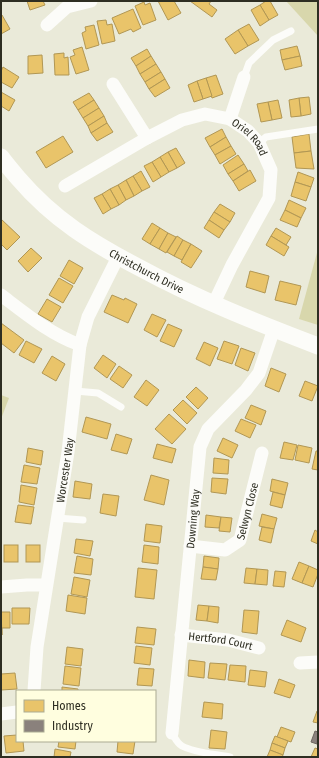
<svg xmlns="http://www.w3.org/2000/svg" width="319" height="758" font-family="'Fira Sans Condensed',sans-serif">
<style>
.green{fill:#d8d7ac}
.homes{fill:#e9c46a;stroke:#b19754}
.industry{fill:#8a817c;stroke:#6e6861}
.lines{fill:none;stroke-linecap:round;stroke-linejoin:round}
.service{stroke:#fcfcf9;stroke-width:7}
.minor{stroke:#fcfcf9;stroke-width:13}
.tertiary{stroke:#fcfcf9;stroke-width:17}
.labels{text-anchor:middle;dominant-baseline:central;stroke-width:4;stroke-linejoin:round;paint-order:stroke}
.street-label{font-size:11px;fill:#2e2e22;stroke:#fffedf}
</style>
<rect width="100%" height="100%" fill="#eaead9"/>
<g class="green">
<path d="M286 1H318V36Z"/>
<path d="M318 249V325L299 319Z"/>
<path d="M1 395 9 398 1 419Z"/>
</g>
<g class="homes">
<path d="M27 1H43L45 5 30 10Z"/>
<path d="M158 1H174L181 13 168 20Z"/>
<path d="M190 1H211L209 4 217 10 212 17Z"/>
<path d="M266 1H270L278 15 269 20 260 5Z"/>
<path d="M144 2 145 5 150 3 156 20 143 25 135 6Z"/>
<path d="M260 5 269 20 260 26 251 10Z"/>
<path d="M133 9 141 28 133 32 131 29 119 34 112 18Z"/>
<path d="M2 15 10 29 1 34V16Z"/>
<path d="M106 20 107 25 112 24 115 41 102 44 97 21Z"/>
<path d="M249 24 259 40 248 46 238 30Z"/>
<path d="M94 25 99 45 86 49 82 33 86 31 85 27Z"/>
<path d="M238 30 248 46 235 54 225 39Z"/>
<path d="M297 46 300 56 282 60 280 50Z"/>
<path d="M82 47 89 70 76 74 70 57 75 55 73 50Z"/>
<path d="M147 49 151 56 136 66 131 58Z"/>
<path d="M64 53V58L68 57 69 75H55L54 54Z"/>
<path d="M42 55 43 73 28 74V56Z"/>
<path d="M151 56 156 64 140 74 136 66Z"/>
<path d="M300 56 302 66 285 70 282 60Z"/>
<path d="M156 64 161 72 145 82 140 74Z"/>
<path d="M3 67 19 77 12 88 1 82V71Z"/>
<path d="M161 72 165 79 149 89 145 82Z"/>
<path d="M216 75 223 94 212 98 206 78Z"/>
<path d="M206 78 212 96 203 99 197 81Z"/>
<path d="M165 79 170 88 155 97 149 89Z"/>
<path d="M197 81 203 99 194 102 188 85Z"/>
<path d="M1 92 15 100 9 111 1 106Z"/>
<path d="M89 93 94 100 78 110 73 102Z"/>
<path d="M309 97 311 114 301 116 299 98Z"/>
<path d="M299 98 301 116 291 117 289 100Z"/>
<path d="M94 100 99 108 83 118 78 110Z"/>
<path d="M278 100 282 118 272 120 268 102Z"/>
<path d="M268 102 272 120 261 122 257 104Z"/>
<path d="M99 108 104 116 88 126 83 118Z"/>
<path d="M104 116 107 123 91 133 88 126Z"/>
<path d="M107 123 113 132 97 141 91 133Z"/>
<path d="M222 129 226 137 210 147 205 138Z"/>
<path d="M309 134 311 151 294 153 292 137Z"/>
<path d="M63 136 73 152 46 168 36 152Z"/>
<path d="M226 137 231 146 215 155 210 147Z"/>
<path d="M231 146 236 154 220 164 215 155Z"/>
<path d="M176 148 185 163 177 168 168 152Z"/>
<path d="M311 151 314 169 296 168 294 153Z"/>
<path d="M168 152 177 168 169 172 160 157Z"/>
<path d="M238 155 244 164 228 174 223 165Z"/>
<path d="M160 157 169 172 161 177 152 162Z"/>
<path d="M152 162 161 177 153 182 144 166Z"/>
<path d="M244 164 248 171 233 181 228 174Z"/>
<path d="M250 170 256 181 239 191 233 181Z"/>
<path d="M141 171 150 187 142 191 133 176Z"/>
<path d="M298 172 314 178 311 187 295 182Z"/>
<path d="M133 176 142 191 134 196 126 180Z"/>
<path d="M126 180 134 196 126 200 118 185Z"/>
<path d="M295 182 311 187 306 201 291 196Z"/>
<path d="M118 185 126 200 119 205 110 189Z"/>
<path d="M110 189 119 205 111 209 102 194Z"/>
<path d="M102 194 111 209 103 214 94 198Z"/>
<path d="M289 200 306 208 301 218 285 210Z"/>
<path d="M220 204 235 213 230 222 214 212Z"/>
<path d="M285 210 301 218 297 227 280 220Z"/>
<path d="M214 212 230 222 224 230 209 220Z"/>
<path d="M1 219 20 237 7 250 1 244Z"/>
<path d="M209 220 224 230 219 238 204 228Z"/>
<path d="M152 223 160 228 150 244 142 239Z"/>
<path d="M160 228 168 233 159 249 150 244Z"/>
<path d="M276 228 291 237 286 245 271 236Z"/>
<path d="M168 233 176 237 166 253 159 249Z"/>
<path d="M177 236 183 240 174 256 167 252Z"/>
<path d="M271 236 289 247 284 256 266 245Z"/>
<path d="M183 240 191 244 182 260 174 256Z"/>
<path d="M191 244 202 251 191 268 181 262Z"/>
<path d="M31 248 42 258 28 272 18 261Z"/>
<path d="M69 260 83 268 74 284 60 276Z"/>
<path d="M250 271 269 276 265 293 246 287Z"/>
<path d="M59 278 73 286 63 303 49 295Z"/>
<path d="M280 281 301 286 296 305 275 300Z"/>
<path d="M112 295 124 300 125 298 137 304 128 323 104 312Z"/>
<path d="M47 299 61 307 52 322 38 314Z"/>
<path d="M152 314 166 320 157 337 144 330Z"/>
<path d="M1 323 24 340 14 353 1 343Z"/>
<path d="M168 324 182 330 174 347 160 341Z"/>
<path d="M26 341 42 349 34 363 19 355Z"/>
<path d="M224 341 239 346 232 364 217 359Z"/>
<path d="M204 342 218 348 210 366 196 359Z"/>
<path d="M241 348 255 353 248 371 235 365Z"/>
<path d="M103 355 116 364 107 378 94 368Z"/>
<path d="M52 356 65 364 56 381 42 373Z"/>
<path d="M119 366 132 375 123 388 110 379Z"/>
<path d="M271 368 286 374 279 392 265 386Z"/>
<path d="M146 380 159 390 147 406 134 397Z"/>
<path d="M305 381 318 386 312 401 299 396Z"/>
<path d="M196 387 208 398 198 409 186 397Z"/>
<path d="M183 400 197 413 187 424 173 410Z"/>
<path d="M251 405 266 411 261 425 245 418Z"/>
<path d="M169 414 186 429 172 444 155 429Z"/>
<path d="M86 417 111 424 107 439 82 432Z"/>
<path d="M241 419 256 425 250 438 235 431Z"/>
<path d="M116 434 132 439 127 454 111 450Z"/>
<path d="M223 438 238 445 232 458 217 451Z"/>
<path d="M284 442 297 445 293 460 280 458Z"/>
<path d="M157 444 176 449 172 463 153 458Z"/>
<path d="M298 445 312 448 309 463 295 460Z"/>
<path d="M28 448 43 451 41 465 26 462Z"/>
<path d="M316 451H318V470L312 469Z"/>
<path d="M214 458 229 460 228 474 213 473Z"/>
<path d="M24 465 40 468 37 484 21 482Z"/>
<path d="M151 475 169 480 164 505 144 500Z"/>
<path d="M212 478 228 479 226 494 211 492Z"/>
<path d="M272 479 288 483 285 495 270 491Z"/>
<path d="M75 481 92 484 90 499 73 497Z"/>
<path d="M21 485 37 488 34 505 19 502Z"/>
<path d="M273 492 285 495 282 508 270 505Z"/>
<path d="M103 494 119 496 116 516 100 513Z"/>
<path d="M18 505 34 507 31 524 15 522Z"/>
<path d="M262 514 277 518 274 529 259 526Z"/>
<path d="M206 515 221 517 219 528 205 527Z"/>
<path d="M221 517 232 518 230 532 219 531Z"/>
<path d="M146 524 162 526 160 543 144 541Z"/>
<path d="M262 527 274 529 271 543 259 540Z"/>
<path d="M315 530 318 532V544L311 541Z"/>
<path d="M76 539 93 541 90 556 74 553Z"/>
<rect x="4" y="545" width="14" height="17"/>
<rect x="26" y="545" width="14" height="17"/>
<path d="M144 545 159 547 158 564 142 562Z"/>
<path d="M77 556 93 559 91 575 74 573Z"/>
<path d="M204 556 219 558 218 569 203 567Z"/>
<path d="M299 562 309 566 302 583 292 579Z"/>
<path d="M309 566 318 570V574L313 587 302 583Z"/>
<path d="M203 567 218 569 216 580 201 579Z"/>
<path d="M138 568 157 570 154 599 135 597Z"/>
<path d="M246 568 257 569 255 584 244 583Z"/>
<path d="M257 569 268 570 267 585 255 584Z"/>
<path d="M275 571 286 572 284 587 273 586Z"/>
<path d="M74 577 90 580 87 597 71 594Z"/>
<path d="M68 595 87 598 85 614 66 611Z"/>
<path d="M198 605 209 606 207 621 196 620Z"/>
<path d="M209 606 219 607 218 623 207 621Z"/>
<path d="M12 608H30L29 624H12Z"/>
<path d="M244 610 259 611 257 634 242 632Z"/>
<path d="M1 612H10V628H2V635Z"/>
<path d="M287 620 306 628 301 642 281 635Z"/>
<path d="M137 627 156 629 154 645 135 643Z"/>
<path d="M136 646 152 648 150 665 134 663Z"/>
<path d="M67 647 83 649 81 666 65 664Z"/>
<path d="M189 660 205 662 204 678 188 676Z"/>
<path d="M210 663 227 664 225 680 208 678Z"/>
<path d="M230 665 246 666 245 682 228 680Z"/>
<path d="M65 666 81 668 79 686 63 684Z"/>
<path d="M139 668 154 669 152 686 137 685Z"/>
<path d="M250 670 267 672 265 687 248 685Z"/>
<path d="M15 673 17 689 1 690V674Z"/>
<path d="M279 679 295 685 290 698 274 693Z"/>
<path d="M62 687 78 689V691H62Z"/>
<path d="M204 702 223 704 222 719 202 717Z"/>
<path d="M317 711H318V723L313 722Z"/>
<path d="M281 727 295 732 291 742 277 737Z"/>
<path d="M211 730 227 732 225 749 209 748Z"/>
<path d="M17 735V741H23L24 751 6 753 4 736Z"/>
<path d="M275 736 288 741 285 748 272 743Z"/>
<path d="M59 741H76L75 749 58 747Z"/>
<path d="M118 741H135L133 754 117 752Z"/>
<path d="M272 743 285 748 283 755 270 750Z"/>
<path d="M315 748 318 749V757H311Z"/>
<path d="M55 749 71 752 70 757H54Z"/>
<path d="M270 750 283 755 282 757H267Z"/>
</g>
<path class="industry" d="M315 731 318 732 317 744 311 742Z"/>
<g class="lines">
<g class="service">
<path d="M244 77 249 63 273 40 291 31"/>
<path d="M259 143 266 137 318 129"/>
<path d="M75 391 98 393 121 407"/>
<path d="M57 518 83 520"/>
<path d="M172 733C175 738 177 743 182 746 195 753 215 754 230 757"/>
</g>
<g class="minor">
<path d="M47 25 67 7 91 1"/>
<path d="M113 84 147 138"/>
<path d="M230 119 244 77"/>
<path id="s1" d="M65 186 147 138 182 120 205 114 230 119 248 131 259 143 271 170 269 198 232 265 214 303"/>
<path d="M1 295C26 314 50 334 80 345"/>
<path id="s2" d="M190 546 225 550 240 540 262 453"/>
<path d="M1 587 27 585H46"/>
<path id="s3" d="M181 635 228 640 259 648"/>
<path d="M300 663 318 662"/>
<path id="s4" d="M34 691 37 647 68 452 80 345 88 317 118 257"/>
<path d="M1 714 17 712"/>
<path id="s5" d="M172 733 200 447 208 429 246 390 259 373 274 329"/>
</g>
<path class="tertiary" id="s6" d="M1 157C6 164 12 171 18 178 54 220 92 243 140 268 197 299 258 323 318 346"/>
</g>
<g class="labels">
<g class="street-label">
<text stroke="none"><textPath href="#s1" startOffset="211">Oriel Road</textPath></text>
<text stroke="none"><textPath href="#s6" startOffset="187">Christchurch Drive</textPath></text>
<text stroke="none"><textPath href="#s4" startOffset="223">Worcester Way</textPath></text>
<text stroke="none"><textPath href="#s2" startOffset="83">Selwyn Close</textPath></text>
<text stroke="none"><textPath href="#s5" startOffset="215">Downing Way</textPath></text>
<text stroke="none"><textPath href="#s3" startOffset="40">Hertford Court</textPath></text>
</g>
</g>
<rect width="319" height="758" fill="none" stroke="#2e2e22" stroke-width="4"/>
<rect x="16" y="690" width="140" height="52" fill="#fffedf" stroke="#abab93"/>
<rect x="24" y="700" width="20" height="12" fill="#e9c46a" stroke="#abab93"/>
<text x="52" y="710" font-size="12" fill="#2e2e22">Homes</text>
<rect x="24" y="720" width="20" height="12" fill="#8a817c" stroke="#abab93"/>
<text x="52" y="730" font-size="12" fill="#2e2e22">Industry</text>
</svg>
